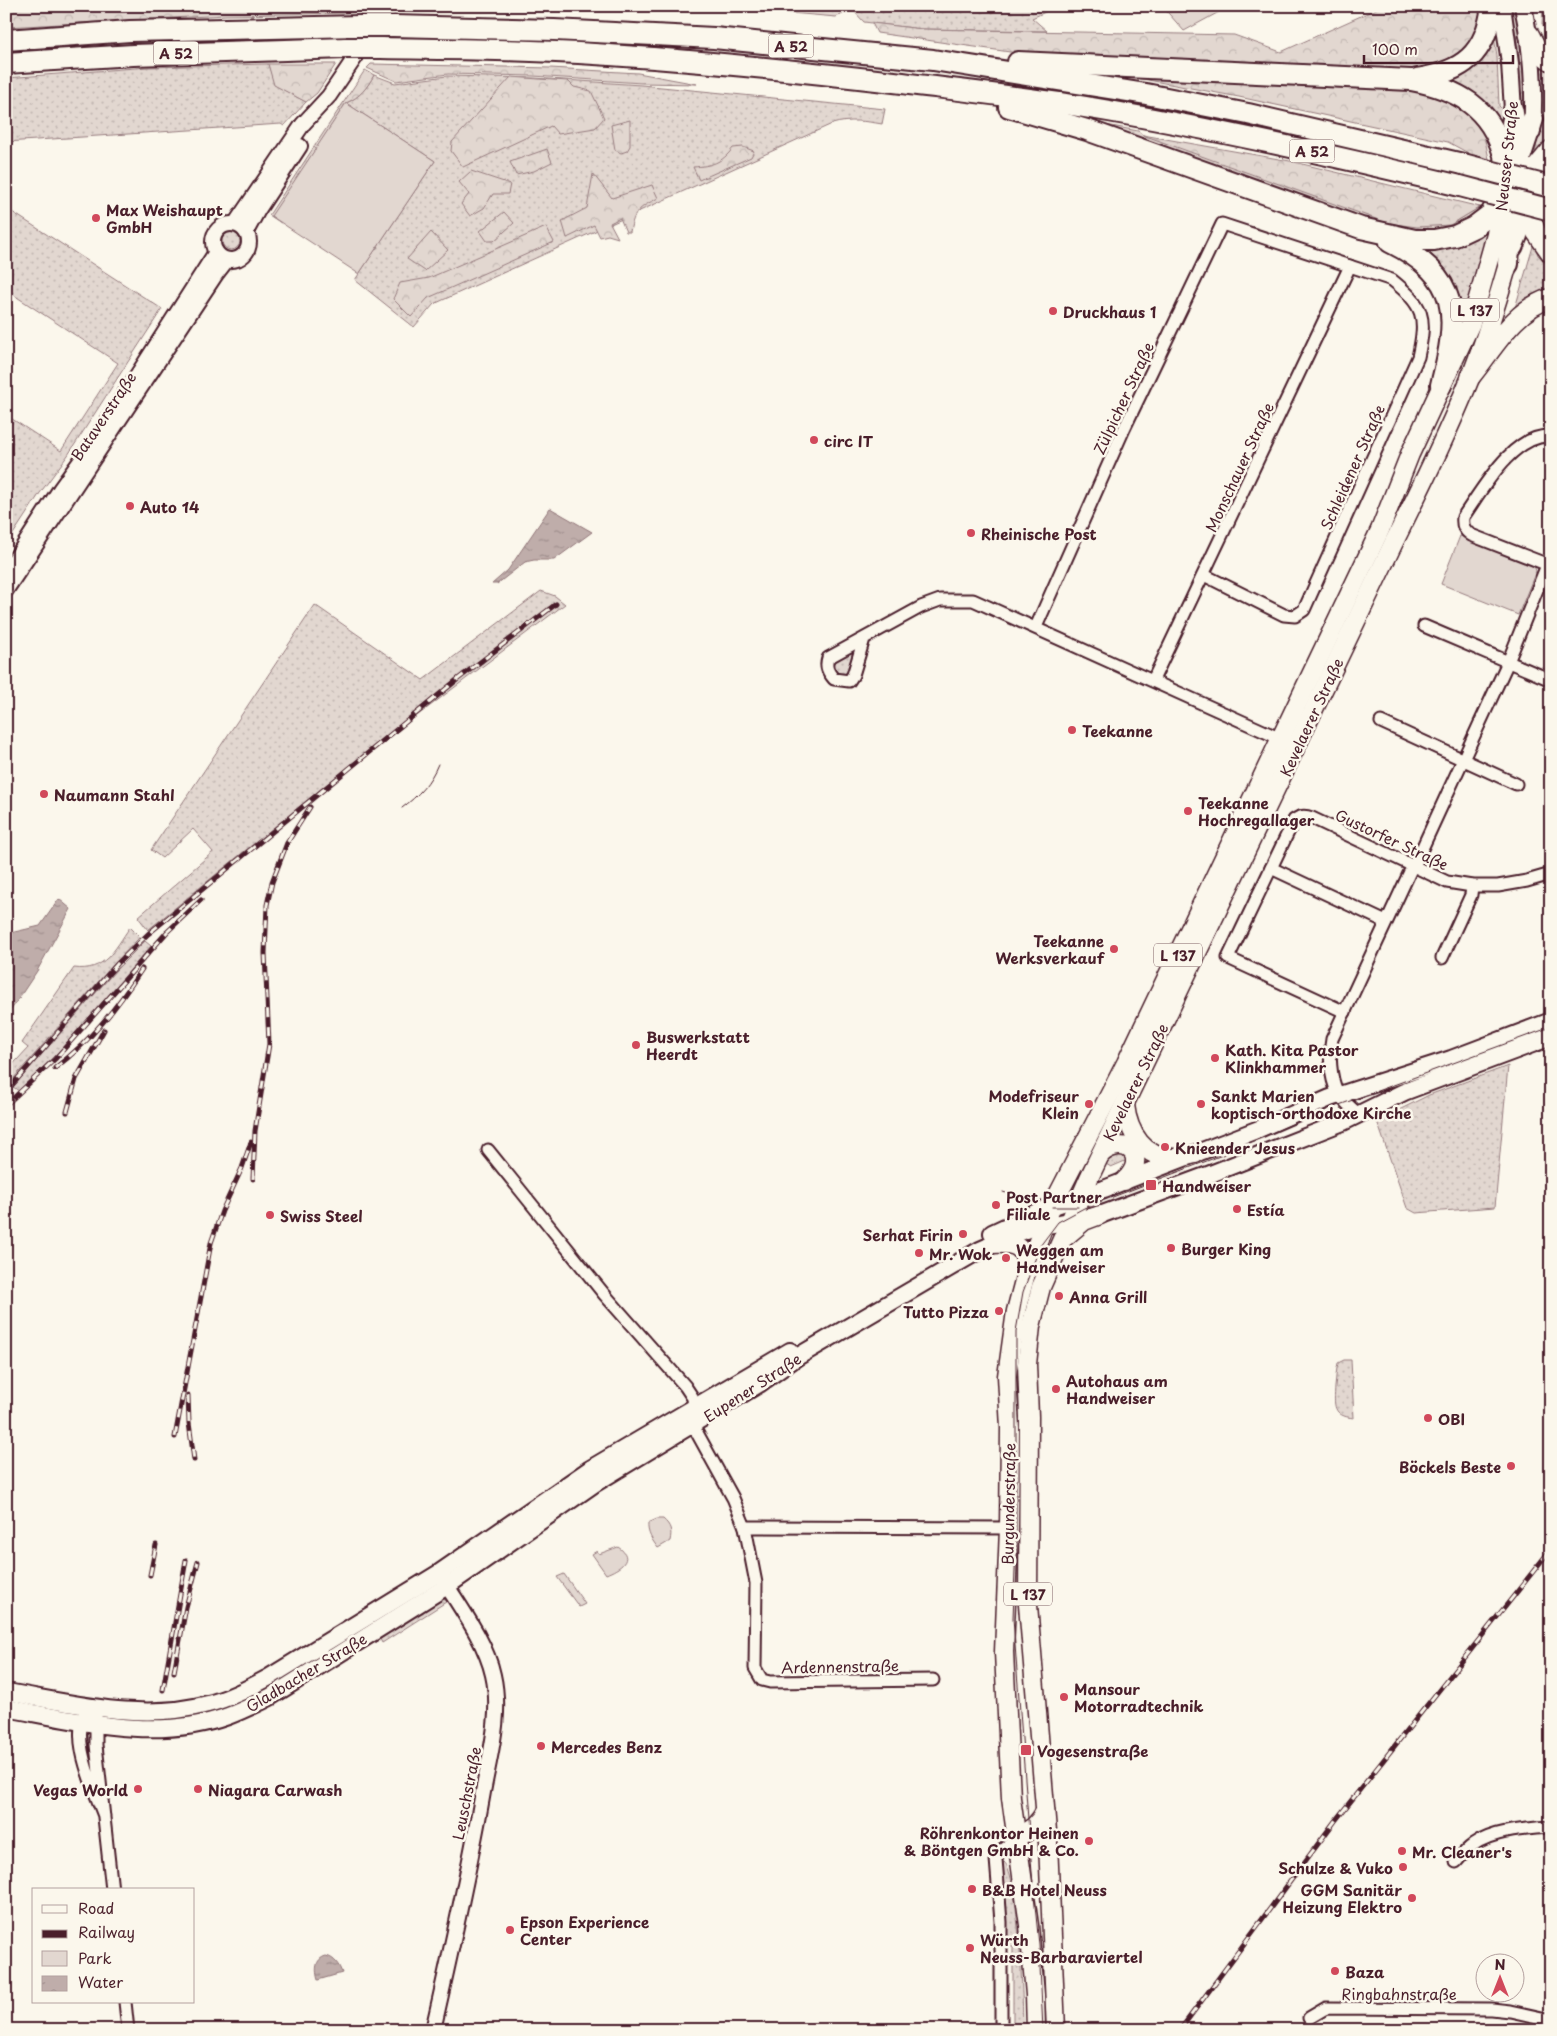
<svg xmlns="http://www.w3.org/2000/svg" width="1557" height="2036" font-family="'Playpen Sans',sans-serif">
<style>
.grass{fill:url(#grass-dots);stroke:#967b7e}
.forest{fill:url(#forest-crowns);stroke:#967b7e}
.park{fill:#e2d7d0;stroke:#967b7e}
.water{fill:url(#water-ripples);stroke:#907477}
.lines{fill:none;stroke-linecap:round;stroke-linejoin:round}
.minor-casing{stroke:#4a1f2b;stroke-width:15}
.tertiary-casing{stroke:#4a1f2b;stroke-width:18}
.secondary-casing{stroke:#4a1f2b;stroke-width:20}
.primary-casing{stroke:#4a1f2b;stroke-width:21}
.trunk-casing{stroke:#4a1f2b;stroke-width:22}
.motorway-casing{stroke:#4a1f2b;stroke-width:24}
.minor{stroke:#fbf7ec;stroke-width:11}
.tertiary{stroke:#fbf7ec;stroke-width:14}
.secondary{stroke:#fbf7ec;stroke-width:16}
.primary{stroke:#fbf7ec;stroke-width:18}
.trunk{stroke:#fbf7ec;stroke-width:19}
.motorway{stroke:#fbf7ec;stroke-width:20}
.tram{stroke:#4a1f2b;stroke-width:1}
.rail-casing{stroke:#4a1f2b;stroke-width:5}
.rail{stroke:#fbf7ec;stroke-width:3;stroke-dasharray:9;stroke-linecap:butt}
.motorway-bridge-casing{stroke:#4a1f2b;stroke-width:24;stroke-linecap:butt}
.motorway-bridge{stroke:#fbf7ec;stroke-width:20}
.poi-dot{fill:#d1495b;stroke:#fbf7ec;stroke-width:2}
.labels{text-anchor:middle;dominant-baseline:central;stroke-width:5;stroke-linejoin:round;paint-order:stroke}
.shield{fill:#fbf7ec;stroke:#7f6065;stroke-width:1}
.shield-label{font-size:14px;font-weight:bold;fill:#4a1f2b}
.street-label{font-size:15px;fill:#4a1f2b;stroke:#fbf7ec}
.poi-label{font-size:15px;font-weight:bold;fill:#4a1f2b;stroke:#fbf7ec;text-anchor:start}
</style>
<defs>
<pattern id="grass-dots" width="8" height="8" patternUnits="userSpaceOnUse" patternTransform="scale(1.25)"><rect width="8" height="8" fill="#e2d7d0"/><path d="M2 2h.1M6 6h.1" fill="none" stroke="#c3b8b3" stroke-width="1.8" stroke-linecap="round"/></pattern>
<pattern id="forest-crowns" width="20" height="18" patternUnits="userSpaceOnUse" patternTransform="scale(1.25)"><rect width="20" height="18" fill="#e2d7d0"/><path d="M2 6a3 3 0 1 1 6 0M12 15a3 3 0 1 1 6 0" fill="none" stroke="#c3b8b3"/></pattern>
<pattern id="water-ripples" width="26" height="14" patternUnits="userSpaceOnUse" patternTransform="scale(1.25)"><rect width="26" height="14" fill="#bfadaa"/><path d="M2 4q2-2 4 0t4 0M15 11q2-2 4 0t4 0" fill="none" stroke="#9d8c8b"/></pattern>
</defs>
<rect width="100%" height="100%" fill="#fbf7ec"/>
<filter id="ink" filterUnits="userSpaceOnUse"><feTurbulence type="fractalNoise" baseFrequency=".02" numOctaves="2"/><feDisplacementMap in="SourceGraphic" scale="10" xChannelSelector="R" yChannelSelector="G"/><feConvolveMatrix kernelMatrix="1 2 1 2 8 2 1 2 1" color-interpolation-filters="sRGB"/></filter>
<g filter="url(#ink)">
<g class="grass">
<path d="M755 6H1058L1032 18 1047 31 921 29 864 22 852 9 836 17 757 10Z"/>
<path d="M1511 6H1519L1528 69 1525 127 1521 123 1519 53Z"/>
<path d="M1543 6H1551V37L1542 24Z"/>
<path d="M1493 29 1497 56 1499 106 1503 110V127C1484 102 1475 91 1446 77Z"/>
<path d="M1538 60 1551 68V143L1535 158 1540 104Z"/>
<path d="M268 64 275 85 306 102 284 126 281 124 6 142V78L148 67Z"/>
<path d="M374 75 395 83 447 76 533 78 641 85 885 109 882 124C865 121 850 119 832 124L434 304 414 327 355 280 435 161 346 103C360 97 367 88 374 75Z"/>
<path d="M1085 121 1138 131 1143 135 1450 225 1480 207H1484L1465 226 1409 235Z"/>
<path d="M6 208 162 309 68 455 40 493 6 545V535L9 530 6 528V415L61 451 118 363 6 290Z"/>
<path d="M1492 220 1460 330 1418 248Z"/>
<circle cx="231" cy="241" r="9"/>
<path d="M1534 243 1538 255 1551 269V294L1513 315Z"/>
<path d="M541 591 555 596 565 604 328 783 148 930 138 917 213 852 193 829 162 858 151 850 315 605 423 680Z"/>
<path d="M851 652 854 654 849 671 843 675C836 673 830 669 833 661Z"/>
<path d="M130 927 140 937 112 966 6 1087V1072L28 1048 22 1043 74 968C105 972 114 950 130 927Z"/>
<path d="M145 941 151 946 64 1046 19 1091 13 1087 116 970Z"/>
<path d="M1508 1066 1495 1207 1416 1213 1407 1208 1377 1121 1429 1095Z"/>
<path d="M1112 1151 1125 1152 1129 1168 1125 1161 1111 1167 1106 1164Z"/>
<path d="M1344 1360H1351L1354 1418C1332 1416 1334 1405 1335 1387 1336 1379 1336 1371 1338 1363Z"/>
<path d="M443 1599 447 1601 446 1602 382 1643 380 1639Z"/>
<path d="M1004 1862C1019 1873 1023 2006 1023 2030H1013V1946L1006 1945V1901L1002 1864Z"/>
</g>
<g class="forest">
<path d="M45 6H373L369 11 345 13 226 15 6 27V9Z"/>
<path d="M1383 6H1481V29L1459 57 1441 66 1412 69 1031 55 877 33 872 23 922 29 1234 35 1281 52Z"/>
<path d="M268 64H336L317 93 306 102 274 85Z"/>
<path d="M371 64 550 68 638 73 697 84 642 83 533 76 448 74 396 81 367 68Z"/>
<path d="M1089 69 1408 87 1455 101 1488 132 1485 140 1489 159 1470 154 1448 142 1239 97Z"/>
<path d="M365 70 374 75C367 88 360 97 346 103L272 216 281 223 269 215Z"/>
<path d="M511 77 568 81 574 87 591 91 604 118 595 128 558 134 551 126 463 167 451 151 452 142Z"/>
<path d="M630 120V146L627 151 621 153 615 150 611 125Z"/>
<path d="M1143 135 1290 161 1480 207 1450 225 1417 227 1387 223Z"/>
<path d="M743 147 754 151 751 157 699 180 693 167C711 166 722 163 733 148Z"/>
<path d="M547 149 552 162 534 171 516 175 510 162Z"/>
<path d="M471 171 510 184 508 194H493L484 208 470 216 461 204 469 194 459 182Z"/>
<path d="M593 174 612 198 652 185 658 198C639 208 634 211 630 232H626L620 218 610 223 618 238 608 235 600 237 594 225 567 238 562 221 587 208Z"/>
<path d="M504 212 514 223 494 241H487L480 231Z"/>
<path d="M546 227 554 242 428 298 411 317 393 299 400 283 429 278Z"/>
<path d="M431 232 448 250 425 271 407 259Z"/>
</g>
<g class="park">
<path d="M1162 6H1230L1184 31Z"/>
<path d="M346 103 435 161 359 274 271 216Z"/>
<path d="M1460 536 1534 565 1536 571 1518 615 1441 584Z"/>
<path d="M657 1519H663C671 1526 672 1531 670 1541L658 1548C652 1540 647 1533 648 1523Z"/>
<path d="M618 1547C636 1559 619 1569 606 1574L592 1554 597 1551 599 1554Z"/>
<path d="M564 1574 585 1604 579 1607 557 1577Z"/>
</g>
<g class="water">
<path d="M550 508 592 532 554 560H534L525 562 497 584H492L508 570Z"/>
<path d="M59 899 71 909 37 971 11 1010 6 1007V934L40 926Z"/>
<path d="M326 1956C335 1958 339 1965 342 1973L318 1980C315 1970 315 1959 326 1956Z"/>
</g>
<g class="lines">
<g class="minor-casing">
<g id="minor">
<path d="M1551 436C1513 433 1482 490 1463 517 1462 526 1464 530 1471 535L1551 566"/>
<path d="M1424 626 1551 680"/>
<path d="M1036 627 1124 429 1222 224 1392 280C1424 306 1427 316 1418 357L1304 610 1295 616 1284 615 1204 575"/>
<path d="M864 639 853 675 849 681 834 679C828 672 825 667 828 658L921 607 940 600H973L1281 739"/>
<path d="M1153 680 1350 266"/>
<path d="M1381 722 1516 784"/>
<path d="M1414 866 1508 662 1547 565"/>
<path d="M1271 868 1386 922"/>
<path d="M1442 958 1471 895 1472 886"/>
<path d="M1345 1012 1228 958 1294 820C1300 816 1304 815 1312 818L1447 882 1472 886H1498L1527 881 1551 874"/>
<path d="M1358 1114C1351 1107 1341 1100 1337 1091 1330 1077 1329 1054 1332 1039L1413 865"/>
<path d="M488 1150 604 1294 685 1386 693 1398 696 1431 733 1498 745 1527 756 1583 755 1668 762 1680 770 1682 933 1680"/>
<path d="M745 1527 1009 1528"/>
<path d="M104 1816C94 1789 65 1729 91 1706L96 1713V1745L112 1890"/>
<path d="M1456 1862C1461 1856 1467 1849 1473 1845 1494 1830 1526 1829 1551 1827"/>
<path d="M125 2002 128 2030"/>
<path d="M1309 2018 1326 2008 1492 2009 1510 2011 1551 2020"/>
<path d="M1001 2030V1922L996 1859 999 1852 1017 1838"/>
</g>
</g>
<g class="tertiary-casing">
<g id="tertiary">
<circle cx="231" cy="242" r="18"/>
<path d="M235 224 303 124 329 96 390 6"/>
<path d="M246 232 258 210 300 146"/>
<path d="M10 567 61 488 95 441 216 252"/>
<path d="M6 590 216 274 227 260"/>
<path d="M433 2030C451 1951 469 1872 483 1792 490 1754 502 1714 493 1675 486 1642 460 1607 442 1578"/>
</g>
</g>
<g class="secondary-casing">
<g id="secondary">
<path d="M1502 6 1510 63 1513 110 1510 123"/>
<path d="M1523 6C1532 50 1535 87 1532 132"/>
<path d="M1514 248 1519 236 1524 198"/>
<path d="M992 1233 1039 1211 1104 1189 1259 1129 1330 1098 1451 1059 1551 1021"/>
<path d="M6 1692C73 1703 141 1722 208 1704 229 1699 249 1688 268 1678L439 1573 590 1469 790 1351"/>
<path d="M6 1708C79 1721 156 1742 228 1716 242 1711 256 1704 270 1697L447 1586 594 1484 759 1384 797 1357 980 1250 1028 1229 1100 1215 1208 1175 1343 1122 1404 1092 1551 1037"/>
</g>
</g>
<g class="primary-casing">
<g id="primary">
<path d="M1125 1105C1128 1132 1144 1160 1176 1158 1182 1157 1189 1155 1195 1154"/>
<path d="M1101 1154C1126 1133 1150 1158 1124 1181"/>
<path d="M1065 1237 1084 1221 1100 1215"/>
<path d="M992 1244C1016 1243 1026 1245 1026 1272"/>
<path d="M1017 1838C1029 1830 1039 1825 1045 1811"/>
<path d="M1036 2030 1035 1995 1029 1925 1011 1798 1004 1652 1009 1528 1010 1428 1007 1376 1016 1311 1026 1273 1049 1212 1126 1063 1380 530 1410 454 1471 323 1497 231"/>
<path d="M1056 2030 1048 1843 1028 1605 1029 1417 1027 1364 1031 1326 1041 1287 1089 1178 1394 542C1421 487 1448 433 1471 376 1486 339 1497 302 1508 264"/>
</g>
</g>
<g class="trunk-casing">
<g id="trunk">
<path d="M1529 34 1538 51 1551 61"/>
<path d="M1513 110 1528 210 1536 232 1551 253"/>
<path d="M1497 231 1525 191 1532 173 1551 150"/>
<path d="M1471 376C1494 348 1514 309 1551 298"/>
</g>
</g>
<g class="motorway-casing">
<g id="motorway">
<path d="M393 26 554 30 714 38 933 60 1146 94 1248 114 1463 164"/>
<path d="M6 40 130 31 360 26"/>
<path d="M381 48C439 49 498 49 556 52 669 57 782 69 894 82 958 90 1022 97 1085 107 1211 128 1336 156 1460 186"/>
<path d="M1018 62 1411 80C1458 89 1490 107 1504 155L1510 231 1508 264"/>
<path d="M6 63 133 55 346 48"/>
<path d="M1417 79C1463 72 1486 54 1492 6"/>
<path d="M1009 107 1087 130 1361 228 1415 240H1434L1455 236 1474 227 1491 214 1519 161 1533 119"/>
<path d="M1390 242C1461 277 1459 315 1441 385"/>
</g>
</g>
<use href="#minor" class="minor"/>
<use href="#tertiary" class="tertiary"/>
<use href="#secondary" class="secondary"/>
<use href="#primary" class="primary"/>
<use href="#trunk" class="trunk"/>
<use href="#motorway" class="motorway"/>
<g class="tram">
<path d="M402 808C419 795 430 783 438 764"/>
<path d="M1003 1192 1006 1193"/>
<path d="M1052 1207H1078"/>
<path d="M1043 2030 1039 1945 1033 1886 1013 1618 1016 1546V1331L1023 1292 1040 1246 1058 1222 1084 1208 1225 1154 1312 1115 1551 1027"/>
</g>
<g class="rail-casing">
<g id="rail">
<path d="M55 1068C91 1041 117 1007 142 969"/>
<path d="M6 1092 118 963 148 934 458 679 556 604"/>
<path d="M6 1105 55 1059 167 932 201 900"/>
<path d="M67 1112 76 1079 104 1030"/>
<path d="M253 1179 255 1131 269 1044 265 953 267 905 272 882 287 843 310 807"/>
<path d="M188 1395 189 1423 194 1460"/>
<path d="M175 1437 211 1243 222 1211 242 1168 251 1142"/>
<path d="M150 1575 156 1545"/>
<path d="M174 1672 186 1607 198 1562"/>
<path d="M163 1690 186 1560"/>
<path d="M1180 2030 1335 1821 1551 1549"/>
</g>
</g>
<use href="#rail" class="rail"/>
<g class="motorway-bridge-casing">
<g id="motorway-bridge">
<path d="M360 26H393"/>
<path d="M346 48H381"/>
<path d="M1463 164 1551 187"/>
<path d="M1460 186 1551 210"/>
</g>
</g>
<use href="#motorway-bridge" class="motorway-bridge"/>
</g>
</g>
<g class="poi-dot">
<circle cx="96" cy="218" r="5"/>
<circle cx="1053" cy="311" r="5"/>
<circle cx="814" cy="440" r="5"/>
<circle cx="130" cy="506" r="5"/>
<circle cx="971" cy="533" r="5"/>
<circle cx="1072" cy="730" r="5"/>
<circle cx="44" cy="794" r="5"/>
<circle cx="1188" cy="811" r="5"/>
<circle cx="1114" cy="949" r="5"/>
<circle cx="636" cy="1045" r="5"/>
<circle cx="1215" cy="1058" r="5"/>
<circle cx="1089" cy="1104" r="5"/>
<circle cx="1201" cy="1104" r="5"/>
<circle cx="1165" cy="1147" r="5"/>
<rect x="1145" y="1179" width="12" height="12" rx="2.5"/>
<circle cx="996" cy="1205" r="5"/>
<circle cx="1237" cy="1209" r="5"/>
<circle cx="270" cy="1215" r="5"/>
<circle cx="963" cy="1234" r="5"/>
<circle cx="1171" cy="1248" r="5"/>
<circle cx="919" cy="1253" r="5"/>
<circle cx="1006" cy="1258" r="5"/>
<circle cx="1059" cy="1296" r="5"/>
<circle cx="999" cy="1311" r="5"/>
<circle cx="1056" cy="1389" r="5"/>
<circle cx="1428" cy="1418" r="5"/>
<circle cx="1511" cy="1466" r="5"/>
<circle cx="1064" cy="1697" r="5"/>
<circle cx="541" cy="1746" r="5"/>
<rect x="1020" y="1744" width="12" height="12" rx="2.5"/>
<circle cx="138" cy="1789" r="5"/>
<circle cx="198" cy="1789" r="5"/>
<circle cx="1089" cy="1841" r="5"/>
<circle cx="1402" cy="1851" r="5"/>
<circle cx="1403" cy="1867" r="5"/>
<circle cx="972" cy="1889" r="5"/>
<circle cx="1412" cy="1898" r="5"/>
<circle cx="510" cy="1930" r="5"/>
<circle cx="970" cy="1948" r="5"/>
<circle cx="1335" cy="1971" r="5"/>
</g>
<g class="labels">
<g class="shield">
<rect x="768.5" y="34.5" width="45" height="23" rx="4"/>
<rect x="153.5" y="41.5" width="45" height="23" rx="4"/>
<rect x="1289.5" y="139.5" width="45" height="23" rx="4"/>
<rect x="1451" y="298.5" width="48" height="23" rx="4"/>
<rect x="1154" y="943.5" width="48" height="23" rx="4"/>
<rect x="1004" y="1582.5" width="48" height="23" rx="4"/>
</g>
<g class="shield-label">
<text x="791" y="46">A 52</text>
<text x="176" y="53">A 52</text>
<text x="1312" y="151">A 52</text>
<text x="1475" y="310">L 137</text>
<text x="1178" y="955">L 137</text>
<text x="1028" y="1594">L 137</text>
</g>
<g class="street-label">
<text transform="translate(1506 156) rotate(-84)">Neusser Straße</text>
<text transform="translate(1123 398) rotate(-65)">Zülpicher Straße</text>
<text transform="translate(103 416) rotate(-56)">Bataverstraße</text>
<text transform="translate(1239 467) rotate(-65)">Monschauer Straße</text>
<text transform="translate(1352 467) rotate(-66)">Schleidener Straße</text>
<text transform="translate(1311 717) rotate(-65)">Kevelaerer Straße</text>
<text transform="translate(1392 839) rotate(25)">Gustorfer Straße</text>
<text transform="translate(1135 1082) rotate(-64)">Kevelaerer Straße</text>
<text transform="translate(752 1387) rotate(-33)">Eupener Straße</text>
<text transform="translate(1008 1504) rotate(-89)">Burgunderstraße</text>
<text transform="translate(840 1666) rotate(-1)">Ardennenstraße</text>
<text transform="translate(306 1672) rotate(-31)">Gladbacher Straße</text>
<text transform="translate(466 1793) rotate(-79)">Leuschstraße</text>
<text x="1399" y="1993">Ringbahnstraße</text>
</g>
<g class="poi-label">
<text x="106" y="209">Max Weishaupt<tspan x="106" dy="17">GmbH</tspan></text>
<text x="1063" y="311">Druckhaus 1</text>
<text x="824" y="440">circ IT</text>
<text x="140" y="506">Auto 14</text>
<text x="981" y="533">Rheinische Post</text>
<text x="1082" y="730">Teekanne</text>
<text x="54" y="794">Naumann Stahl</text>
<text x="1198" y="802">Teekanne<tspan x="1198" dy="17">Hochregallager</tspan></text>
<text x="1104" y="940" text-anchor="end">Teekanne<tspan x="1104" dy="17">Werksverkauf</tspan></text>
<text x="646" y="1036">Buswerkstatt<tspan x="646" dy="17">Heerdt</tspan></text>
<text x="1225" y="1049">Kath. Kita Pastor<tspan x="1225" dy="17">Klinkhammer</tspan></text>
<text x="1079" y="1095" text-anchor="end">Modefriseur<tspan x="1079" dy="17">Klein</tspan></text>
<text x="1211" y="1095">Sankt Marien<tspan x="1211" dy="17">koptisch-orthodoxe Kirche</tspan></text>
<text x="1175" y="1147">Knieender Jesus</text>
<text x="1162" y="1185">Handweiser</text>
<text x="1006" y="1196">Post Partner<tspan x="1006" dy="17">Filiale</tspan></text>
<text x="1247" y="1209">Estía</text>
<text x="280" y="1215">Swiss Steel</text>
<text x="953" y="1234" text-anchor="end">Serhat Firin</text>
<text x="1181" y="1248">Burger King</text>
<text x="1016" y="1249">Weggen am<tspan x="1016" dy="17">Handweiser</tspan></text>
<text x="929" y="1253">Mr. Wok</text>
<text x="1069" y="1296">Anna Grill</text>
<text x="989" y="1311" text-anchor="end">Tutto Pizza</text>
<text x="1066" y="1380">Autohaus am<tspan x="1066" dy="17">Handweiser</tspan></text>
<text x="1438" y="1418">OBI</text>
<text x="1501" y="1466" text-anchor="end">Böckels Beste</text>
<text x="1074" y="1688">Mansour<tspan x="1074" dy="17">Motorradtechnik</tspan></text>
<text x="551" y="1746">Mercedes Benz</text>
<text x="1037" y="1750">Vogesenstraße</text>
<text x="128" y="1789" text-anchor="end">Vegas World</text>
<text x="208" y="1789">Niagara Carwash</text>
<text x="1079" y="1832" text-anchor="end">Röhrenkontor Heinen<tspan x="1079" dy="17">&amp; Böntgen GmbH &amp; Co.</tspan></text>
<text x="1412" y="1851">Mr. Cleaner's</text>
<text x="1393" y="1867" text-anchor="end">Schulze &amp; Vuko</text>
<text x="982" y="1889">B&amp;B Hotel Neuss</text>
<text x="1402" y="1889" text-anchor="end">GGM Sanitär<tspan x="1402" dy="17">Heizung Elektro</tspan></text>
<text x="520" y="1921">Epson Experience<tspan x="520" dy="17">Center</tspan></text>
<text x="980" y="1939">Würth<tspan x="980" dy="17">Neuss-Barbaraviertel</tspan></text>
<text x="1345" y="1971">Baza</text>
</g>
</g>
<rect width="1557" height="2036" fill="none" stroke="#fbf7ec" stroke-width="25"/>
<rect x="12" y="12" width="1532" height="2011" fill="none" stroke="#4a1f2b" stroke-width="2" filter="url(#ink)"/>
<rect x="32" y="1888" width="162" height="115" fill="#fbf7ec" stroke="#b4a19f"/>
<rect x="42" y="1905" width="25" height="8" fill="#fbf7ec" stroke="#b4a19f"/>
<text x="78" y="1914" font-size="15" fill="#4a1f2b">Road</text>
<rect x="42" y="1930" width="25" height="8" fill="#4a1f2b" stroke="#b4a19f"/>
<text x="78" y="1938" font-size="15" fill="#4a1f2b">Railway</text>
<rect x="42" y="1951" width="25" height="15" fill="#e2d7d0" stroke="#b4a19f"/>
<text x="78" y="1964" font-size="15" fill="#4a1f2b">Park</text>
<rect x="42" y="1976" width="25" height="15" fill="url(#water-ripples)" stroke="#b4a19f"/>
<text x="78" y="1988" font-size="15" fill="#4a1f2b">Water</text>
<g transform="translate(1500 1978)"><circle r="24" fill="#fbf7ec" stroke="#b4a19f"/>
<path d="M0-4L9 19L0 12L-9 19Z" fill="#d1495b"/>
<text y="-8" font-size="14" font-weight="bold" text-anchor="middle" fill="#4a1f2b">N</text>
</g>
<path d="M1364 55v8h149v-8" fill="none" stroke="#4a1f2b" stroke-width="2.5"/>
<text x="1372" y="55" font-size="15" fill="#4a1f2b" stroke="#fbf7ec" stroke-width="4" paint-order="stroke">100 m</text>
</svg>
